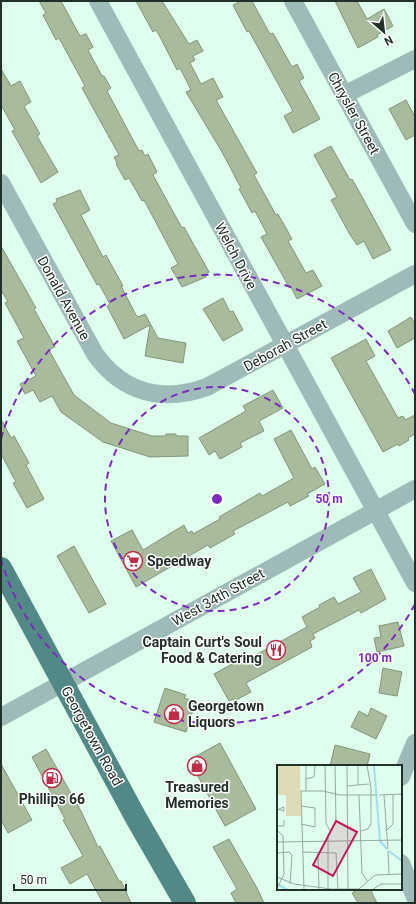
<svg xmlns="http://www.w3.org/2000/svg" width="416" height="904" font-family="Roboto,sans-serif">
<style>
.building{fill:#a8bb9d;stroke:#839578}
.lines{fill:none;stroke-linecap:round;stroke-linejoin:round}
.minor{stroke:#9fbbb9;stroke-width:18}
.major{stroke:#528987;stroke-width:22}
.ring{fill:none;stroke:#7b2cbf;stroke-width:2;stroke-dasharray:7 5}
.labels{text-anchor:middle;dominant-baseline:central;stroke-width:3;stroke-linejoin:round;paint-order:stroke}
.street-label{font-size:14px;fill:#213029;stroke:#fff}
.poi-label{font-size:14px;font-weight:bold;fill:#213029;stroke:#fff;text-anchor:start}
.inset-river{fill:none;stroke:#a0ddf3;stroke-width:2}
.inset-road{fill:none;stroke:#93ac9f;stroke-width:1}
.view{fill:#c2185b;fill-opacity:0.15;stroke:#c2185b;stroke-width:2}
.inset-edge{fill:none;stroke:#213029;stroke-width:2}
.centre{fill:#7b2cbf;stroke:#fff;stroke-width:2}
.ring-label{font-size:12px;text-anchor:middle;font-weight:bold;fill:#7b2cbf;stroke:#fff;stroke-width:3;stroke-linejoin:round;paint-order:stroke}
</style>
<rect width="100%" height="100%" fill="#dffeee"/>
<g class="building">
<path d="M39 1H61L80 36 86 34 93 47 88 50 102 76H104L111 88 107 91 139 151 142 150 145 156 148 154 157 172 153 175 182 228 184 227 209 272 205 275 206 277 182 287 171 268 178 264 144 200 142 201 129 178 125 180 116 164 117 163 114 157 119 155 82 88 85 86 59 38 56 40 43 15 46 13Z"/>
<path d="M136 1H162L189 44 197 40 203 51 193 56 195 60 190 63 201 84 213 78 223 97 216 100 257 173 254 175 276 215 278 214 286 228 292 239 288 241 306 273 313 270 322 286 297 299 291 287H289L261 237 267 234 255 211 252 213 245 200 239 189 241 188 222 152 186 92 191 90 180 68 177 70 159 35 156 30 153 32Z"/>
<path d="M241 1H252L270 34 273 33 292 67 297 64 304 78 299 81 320 119 293 133 284 116 293 111 249 31 247 32 233 5Z"/>
<path d="M335 1H357L367 19 384 9 393 26 377 35 378 37 358 48Z"/>
<path d="M1 69 11 86 20 81 31 102 24 106 40 134 37 136 58 172 41 183 12 131 15 130 1 105Z"/>
<path d="M406 100 415 117V135L406 140 389 109Z"/>
<path d="M331 146 350 180 352 179 355 184 391 250 373 259 364 241 357 245 349 233 331 200 337 197 314 155Z"/>
<path d="M80 190 90 210 81 215 103 257 106 255 123 286H121L136 315 138 317 145 314 158 338 186 343 183 363 145 356 150 325 124 339 107 306 110 304 99 284 97 285 53 204 57 202 56 199Z"/>
<path d="M1 246 36 308 34 309 55 347 50 349V352L74 395 111 423 152 436H166V434H176V436H188V456L150 457 103 442 61 412 52 396 40 402 33 390 25 394 20 384 36 376 17 341 24 338 5 303 8 302 1 290Z"/>
<path d="M223 298 230 312 233 311 243 330 223 341 203 309Z"/>
<path d="M411 317 415 324V338L397 348 388 331Z"/>
<path d="M366 339 375 356 366 361 398 418 403 416 405 420 415 415V434L408 438 409 440 399 446 398 444 383 452 331 358Z"/>
<path d="M273 390 283 408 259 421 264 431 240 443 242 447 220 459 215 451 209 455 199 438 246 411 243 406Z"/>
<path d="M1 419 11 438 14 436 29 463 26 465 44 499 27 508 13 483 16 482 1 454Z"/>
<path d="M291 430 312 469 315 467 325 484 307 494 309 496 290 506 288 502 256 519 233 531 235 534 210 548 208 545 136 587 111 541 132 530 143 550 184 525 188 533 192 531 193 534 220 519 219 517 260 493 262 496 294 478 274 439Z"/>
<path d="M74 546 106 604 89 613 57 556Z"/>
<path d="M371 569 386 599 361 613 359 610 313 634 315 638 310 641 312 647 246 683 251 692 234 701 233 699 229 701 214 674 250 654 252 657 307 627 302 617 320 607 319 605 334 597 338 604 361 592 353 578Z"/>
<path d="M398 622 404 646 377 652 374 638 381 637 379 626Z"/>
<path d="M383 668 402 672 397 696 379 693Z"/>
<path d="M165 688 186 695 184 698 194 701 192 706 194 707 186 732 154 722Z"/>
<path d="M371 708 387 716 376 739 351 727 359 711 368 716Z"/>
<path d="M220 743 256 809 225 826 189 760Z"/>
<path d="M335 745 370 754 367 766H330Z"/>
<path d="M46 749 81 811 98 847 100 846 119 881H121L131 903H103L87 874 70 884 61 868 83 856 63 820 65 819 32 757Z"/>
<path d="M1 764 32 820 8 833 1 820Z"/>
<path d="M229 839 257 888 264 903H236L231 893 237 889 213 847Z"/>
<path d="M359 889H370L377 903H358L352 893Z"/>
</g>
<g class="lines">
<g class="minor">
<path d="M98 1 415 583"/>
<path d="M293 1 415 224"/>
<path d="M344 95 415 59"/>
<path d="M1 183 95 354C123 393 162 403 207 387L415 274"/>
<path d="M1 717 415 489"/>
<path d="M401 777 415 743"/>
<path d="M401 863 415 897"/>
</g>
<path class="major" d="M1 568 136 818 185 903"/>
</g>
<g class="ring">
<circle cx="217" cy="499" r="112"/>
<path d="M415 604A224 224 0 0 1 1 559M1 439A224 224 0 0 1 415 394"/>
</g>
<defs>
<g id="supermarket-ring" transform="scale(1)"><circle r="9.5" fill="#fff" stroke="#be2e49" stroke-width="1.5"/><path d="M-6-5.5h2.5l.6 2H6L4.5 2H-2.5L-4.4-4H-6ZM-1.5 3.2a1.3 1.3 0 1 0 .1 0ZM3 3.2a1.3 1.3 0 1 0 .1 0Z" fill="#be2e49"/></g>
<g id="restaurant-ring" transform="scale(1)"><circle r="9.5" fill="#fff" stroke="#be2e49" stroke-width="1.5"/><path d="M-5-6h1v4h1v-4h1v4h1v-4h1v5L-1.5 .5V6h-2V.5L-5-1ZM5-6V6H3V1.5H1.5Q1.5-4 5-6Z" fill="#be2e49"/></g>
<g id="shop-ring" transform="scale(1)"><circle r="9.5" fill="#fff" stroke="#be2e49" stroke-width="1.5"/><path d="M-5-2.5h2.3a2.7 3.5 0 0 1 5.4 0H5L5.5 6h-11ZM-1.5-2.5h3a1.5 2.3 0 0 0-3 0Z" fill="#be2e49"/></g>
<g id="fuel-ring" transform="scale(1)"><circle r="9.5" fill="#fff" stroke="#be2e49" stroke-width="1.5"/><path d="M-5.5-6h7V0h2V4h1.3V-2.5L3-4.5l.8-.8L6-3V5H2.5V1h-1V6h-7ZM-4.2-4.7v3.2H.2V-4.7Z" fill="#be2e49"/></g>
</defs>
<g fill-rule="evenodd">
<use href="#supermarket-ring" x="133" y="561"/>
<use href="#restaurant-ring" x="276" y="650"/>
<use href="#shop-ring" x="174" y="714"/>
<use href="#shop-ring" x="197" y="766"/>
<use href="#fuel-ring" x="52" y="778"/>
</g>
<g class="labels">
<g class="street-label">
<text transform="translate(354 113) rotate(61)">Chrysler Street</text>
<text transform="translate(236 256) rotate(62)">Welch Drive</text>
<text transform="translate(64 298) rotate(61)">Donald Avenue</text>
<text transform="translate(285 345) rotate(-29)">Deborah Street</text>
<text transform="translate(218 597) rotate(-29)">West 34th Street</text>
<text transform="translate(92 736) rotate(61)">Georgetown Road</text>
</g>
<g class="poi-label">
<text x="147" y="561">Speedway</text>
<text x="262" y="642" text-anchor="end">Captain Curt's Soul<tspan x="262" dy="16">Food &amp; Catering</tspan></text>
<text x="188" y="706">Georgetown<tspan x="188" dy="16">Liquors</tspan></text>
<text x="197" y="787" text-anchor="middle">Treasured<tspan x="197" dy="16">Memories</tspan></text>
<text x="52" y="799" text-anchor="middle">Phillips 66</text>
</g>
</g>
<g transform="translate(277 765)">
<rect width="125" height="125" fill="#dffeee"/>
<path d="M0 0H23L24 51H9V30H0Z" fill="#dedcb6"/>
<path class="inset-river" d="M97 0 103 76 110 84M112 86 125 96M0 119 11 125"/>
<path class="inset-road" d="M29 0V26M48 0 49 58 53 66M70 0 71 125M81 0V20M29 14 37 12 38 0M70 21 92 19M82 30 85 108 90 116M102 30 125 29M107 30 111 84M24 41 38 43V62L24 59M0 44 7 46V42L2 44M0 61H7V55M0 65 6 71 7 109 0 124M84 66 91 64 94 59V23L90 0M109 66 116 59V29M0 77 125 75M111 86 112 109M25 87 59 88 61 125M41 87 42 125M0 88 12 87 15 90 13 119M0 112 17 119 54 124H82L98 110 125 109M51 124V70L59 57 58 0M27 125 24 26H46L63 30H100M95 125 104 119H125"/>
<path class="view" d="M59 56 80 67 56 111 36 100Z"/>
<rect width="125" height="125" class="inset-edge"/>
</g>
<circle cx="217" cy="499" r="6" class="centre"/>
<g class="ring-label">
<text x="329" y="503">50 m</text>
<text x="375" y="662">100 m</text>
</g>
<rect width="416" height="904" fill="none" stroke="#213029" stroke-width="4"/>
<g transform="translate(384 32) rotate(152)" stroke="#ffffff" stroke-width="3" paint-order="stroke">
<path d="M0-3L7 15L0 10L-7 15Z" fill="#213029"/>
<text y="-6" font-size="11" font-weight="bold" text-anchor="middle" fill="#213029">N</text>
</g>
<path d="M14 884v6h112v-6" fill="none" stroke="#213029" stroke-width="2"/>
<text x="20" y="884" font-size="12" fill="#213029" stroke="#ffffff" stroke-width="3" paint-order="stroke">50 m</text>
</svg>
